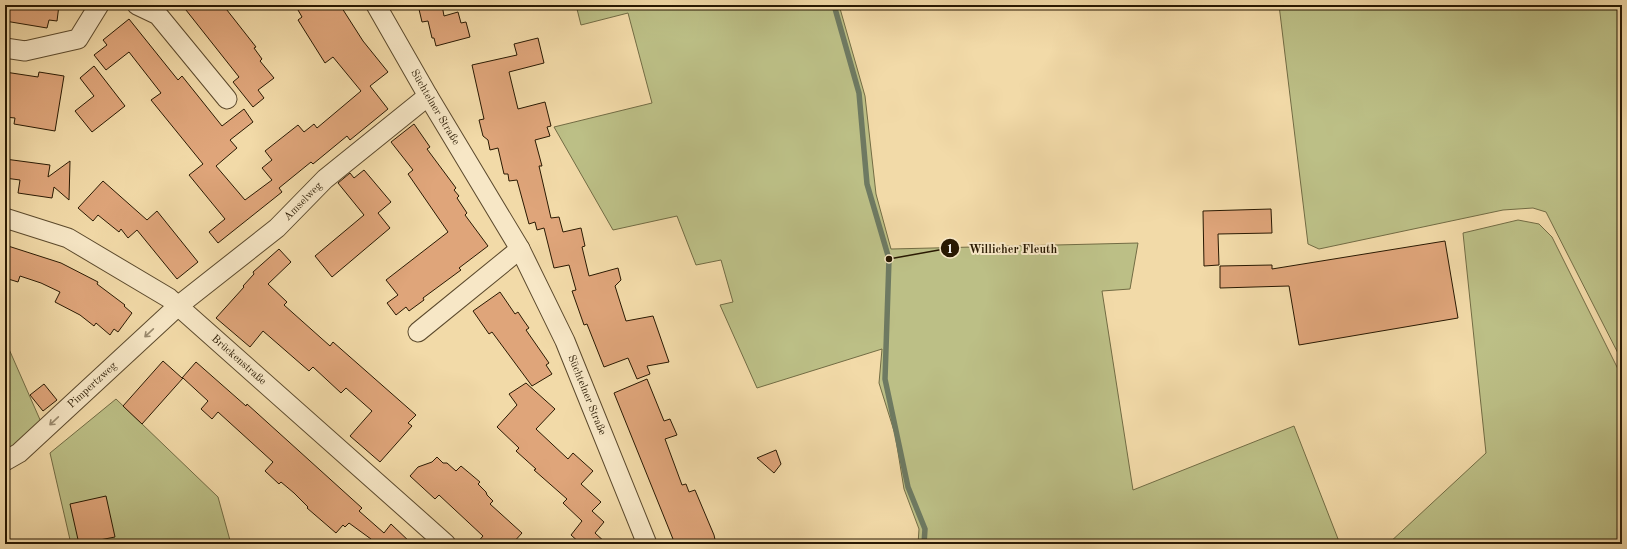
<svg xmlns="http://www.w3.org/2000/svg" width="1627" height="549" font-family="'Old Standard TT',serif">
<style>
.green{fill:#bcbf86;stroke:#726c44}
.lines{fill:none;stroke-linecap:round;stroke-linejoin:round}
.stream{stroke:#6e7a62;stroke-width:5.5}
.building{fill:#dfa57a;stroke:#291902}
.street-casing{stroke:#5b492c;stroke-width:21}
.street{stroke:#f7e7c6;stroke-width:19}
.oneway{stroke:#9a8a6e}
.labels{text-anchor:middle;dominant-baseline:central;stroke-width:4;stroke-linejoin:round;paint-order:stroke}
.street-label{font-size:11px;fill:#291902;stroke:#f7e7c6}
.leader{fill:none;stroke:#291902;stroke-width:1.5}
.callout-dot{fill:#291902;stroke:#f7e7c6;stroke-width:1.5}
.mark-label{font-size:12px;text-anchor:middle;font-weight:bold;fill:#fff}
.callout-label{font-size:12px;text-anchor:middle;font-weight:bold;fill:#291902;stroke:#f7e7c6;stroke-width:4;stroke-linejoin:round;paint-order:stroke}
</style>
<rect width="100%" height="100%" fill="#f2daa8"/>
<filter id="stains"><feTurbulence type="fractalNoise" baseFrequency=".005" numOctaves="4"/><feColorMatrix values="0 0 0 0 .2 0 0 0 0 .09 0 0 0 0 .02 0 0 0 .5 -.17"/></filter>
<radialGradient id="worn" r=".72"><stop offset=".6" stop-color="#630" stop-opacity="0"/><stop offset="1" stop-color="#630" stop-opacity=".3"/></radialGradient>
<g class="green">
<path d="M576 5H839L865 96 876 194 891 249 1138 243 1130 289 1102 291 1133 490 1294 426 1340 544H918L919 529 904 489 895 434 879 383 882 349 757 388 720 305 733 302 721 260 696 265 677 216 613 230 554 127 652 103 628 13 581 25Z"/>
<path d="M1279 5H1622V361L1546 212 1533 208 1503 210 1319 249 1308 244Z"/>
<path d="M1518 220 1539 224 1552 237 1622 377V544H1388L1486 453 1463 233Z"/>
<path d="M5 340 41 422 5 453Z"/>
<path d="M116 399 218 497 231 544H71L50 453Z"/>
</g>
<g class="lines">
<path class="stream" d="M834 5 859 93 867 184 889 259 885 379 908 487 925 529 924 544"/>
</g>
<g class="building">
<path d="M5 5H59L57 21 49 20 47 28 5 21Z"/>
<path d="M182 5H223L256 47 254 48 262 59 260 61 274 78 258 90 264 98 253 107 233 82 239 77Z"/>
<path d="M306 5H340L363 41 388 72 370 86 388 109 350 140 347 136 313 164 311 162 279 188 282 192 218 243 209 232 225 219 189 175 203 164 151 100 161 93 129 52 106 70 94 55 107 45 103 40 129 19 178 80 182 76 222 126 244 109 253 122 230 140 237 148 216 166 245 200 272 180 262 168 272 160 265 151 298 125 304 132 314 124 317 128 361 91 333 57 325 63 298 20 302 17 298 10Z"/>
<path d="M418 5H442L444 16 458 12 461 23 466 22 470 37 436 46 434 38H432L428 21 422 22Z"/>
<path d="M538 38 544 63 509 72 518 109 545 102 551 126 547 127 550 136 535 140 542 166H539L551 218 559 217 563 232 581 228 585 246 582 247 589 276 618 268 621 280 615 286 626 321 653 316 669 362 647 366 650 374 637 379 628 358 604 367 587 324 584 325 572 291 576 290 569 265 554 268 544 228 537 230 535 222 529 224 517 180 509 181 508 174H504L498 148 490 150 488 140 483 136 479 120 484 119 472 65 517 55 514 44Z"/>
<path d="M94 66 125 106 92 132 75 111 94 96 80 78Z"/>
<path d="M5 72 38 77 39 72 64 76 55 131 14 124 15 118 5 117Z"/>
<path d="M414 124 430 147 427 149 456 188 454 190 459 196 457 198 467 213 465 215 488 246 459 268 461 270 423 298 424 300 409 311 406 307 396 315 387 303 398 295 386 280 448 232 408 174 413 170 391 142Z"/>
<path d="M5 159 50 165 48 177 70 161 69 200 54 187 52 198 18 193 20 180 5 178Z"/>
<path d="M364 170 391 202 378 213 390 228 332 277 315 256 364 215 338 183 350 173 354 178Z"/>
<path d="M103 181 147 220 157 211 198 262 177 279 137 230 128 238 121 229 119 232 98 215 93 221 78 208Z"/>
<path d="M1271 209 1272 233 1218 234 1219 265 1204 266 1203 211Z"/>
<path d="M1445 241 1458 318 1299 345 1289 286 1220 288V266L1272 265V269Z"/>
<path d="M5 245 61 263 98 282 97 284 125 305 124 306 132 313 118 332 114 329 110 335 96 323 94 326 80 315 55 302 60 292 41 283 20 276 18 282 5 278Z"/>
<path d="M279 249 291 262 268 284 287 302 284 305 330 346 333 342 416 415 408 423 412 426 380 462 350 436 372 411 346 388 341 393 313 367 309 371 263 331 250 347 216 318 244 287 243 286 254 274 253 272Z"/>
<path d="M500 292 515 314 518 312 524 321 529 328 526 330 549 363 546 365 552 374 532 386 492 332 489 334 473 311Z"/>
<path d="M163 361 182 378 196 362 246 406 247 404 362 508 359 511 384 533 391 524 412 544H373L375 542 349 523 345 527 343 525 336 533 307 508 308 507 294 493 281 482 279 484 265 471 273 462 218 412 212 419 201 409 208 401 183 378 142 424 123 406Z"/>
<path d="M647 379 664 421 670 419 677 435 665 439 682 485 686 484 689 492 695 490 714 535 716 544H675L614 393Z"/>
<path d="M526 383 555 409 536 429 568 459 573 453 593 471 581 484 601 502 592 511 604 522 595 533 607 544H581L571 535 582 521 563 503 567 499 534 470 536 469 516 451 519 448 497 427 517 405 509 394Z"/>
<path d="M44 384 57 400 43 411 30 395Z"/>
<path d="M776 450 781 464 774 473 757 458Z"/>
<path d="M437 457 443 463H447L456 471 461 466 480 482 478 484 486 492 487 495 493 501 490 504 522 533 512 544H476L483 536 439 495 435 499 410 476 418 467 432 462Z"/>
<path d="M106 496 115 537 79 544 70 504Z"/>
</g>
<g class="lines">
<g class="street-casing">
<g id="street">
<path d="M137 5 158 15 227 99"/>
<path id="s1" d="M376 5 428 96 520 249 565 341 647 544"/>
<path d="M5 48 25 51 78 39 99 5"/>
<path id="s2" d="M5 218 68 238 169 298 446 544"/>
<path d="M418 332 520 249"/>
<path id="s3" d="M5 461 19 453 178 306 277 228 325 179 428 96"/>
</g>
</g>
<use href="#street" class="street"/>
</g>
<defs><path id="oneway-shaft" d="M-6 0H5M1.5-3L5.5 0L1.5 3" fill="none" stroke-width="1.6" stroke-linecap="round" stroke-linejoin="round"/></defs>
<g class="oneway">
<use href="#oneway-shaft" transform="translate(149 333) rotate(137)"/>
<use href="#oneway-shaft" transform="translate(54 421) rotate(137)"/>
</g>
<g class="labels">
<g class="street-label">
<text stroke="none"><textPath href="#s1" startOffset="118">Süchtelner Straße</textPath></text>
<text stroke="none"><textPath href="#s3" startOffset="396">Amselweg</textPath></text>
<text stroke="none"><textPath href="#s2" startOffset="277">Brückenstraße</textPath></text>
<text stroke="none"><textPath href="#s3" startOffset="116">Pimpertzweg</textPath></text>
<text stroke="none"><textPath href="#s1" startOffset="444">Süchtelner Straße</textPath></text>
</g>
</g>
<path class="leader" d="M889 259L950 248"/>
<g class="callout-dot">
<circle cx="889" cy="259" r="4"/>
<circle cx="950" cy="248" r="10"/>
</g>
<g class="mark-label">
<text x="950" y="253">1</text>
</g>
<g class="callout-label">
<text x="1013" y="253">Willicher Fleuth</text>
</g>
<rect width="1627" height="549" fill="none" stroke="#f2daa8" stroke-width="20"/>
<rect x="6" y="6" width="1615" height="537" fill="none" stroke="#291902" stroke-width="2"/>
<rect x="10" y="10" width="1607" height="529" fill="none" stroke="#291902"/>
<rect width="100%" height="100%" filter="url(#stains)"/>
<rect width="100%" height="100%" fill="url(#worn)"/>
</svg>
